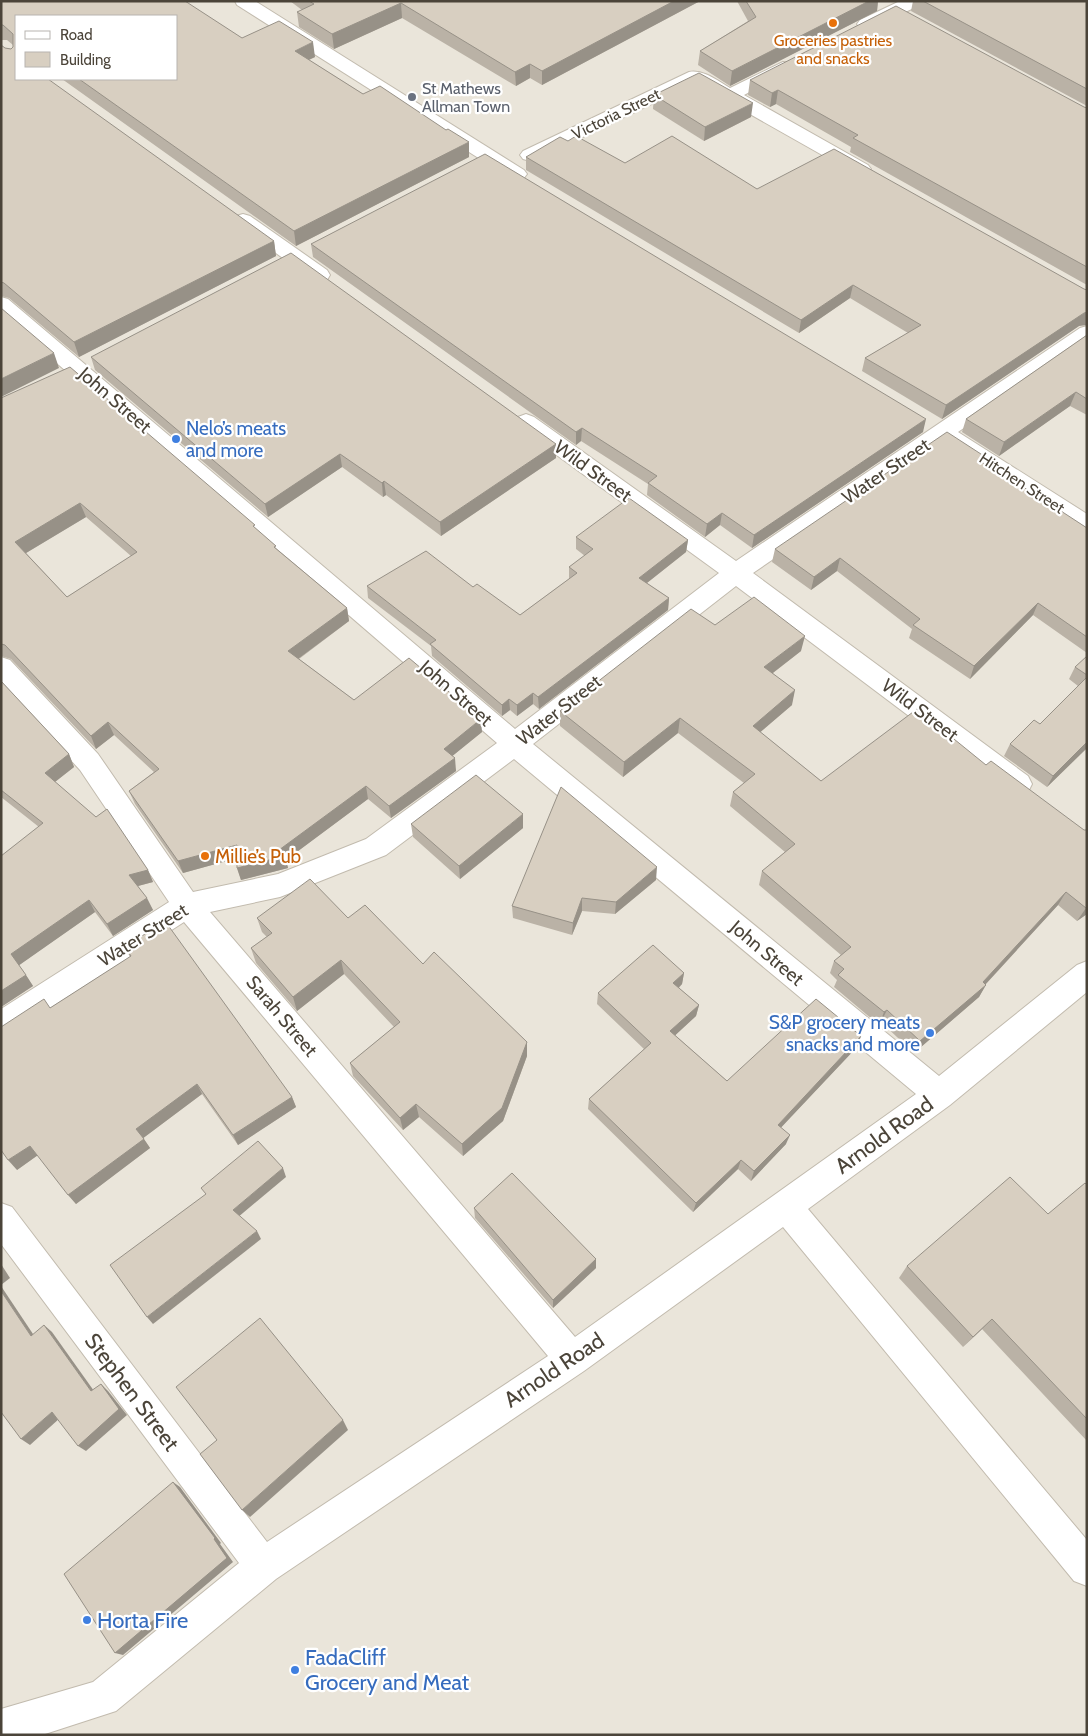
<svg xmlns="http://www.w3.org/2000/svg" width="1088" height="1736" font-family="Cabin,sans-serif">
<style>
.residential{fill:#eae5da;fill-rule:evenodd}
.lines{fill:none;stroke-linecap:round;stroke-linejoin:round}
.minor-casing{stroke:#c2bbae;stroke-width:2}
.minor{fill:#fff;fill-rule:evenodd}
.wall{fill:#bab2a6;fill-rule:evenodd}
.shaded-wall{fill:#979187}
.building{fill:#d8cfc1;stroke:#979187;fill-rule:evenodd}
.food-dot{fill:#e8710a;stroke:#fff;stroke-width:2}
.worship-dot{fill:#6b7280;stroke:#fff;stroke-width:2}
.shop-dot{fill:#3f7fe0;stroke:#fff;stroke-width:2}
.labels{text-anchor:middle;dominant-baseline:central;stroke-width:4.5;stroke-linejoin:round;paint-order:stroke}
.far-food-label{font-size:16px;fill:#c56008;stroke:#fff}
.far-worship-label{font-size:16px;fill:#5b616d;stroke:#fff;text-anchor:start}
.far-street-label{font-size:16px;fill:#4b4439;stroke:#fff}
.street-label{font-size:19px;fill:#4b4439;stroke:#fff}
.shop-label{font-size:19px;fill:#366cbe;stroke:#fff;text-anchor:start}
.food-label{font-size:19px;fill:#c56008;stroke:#fff;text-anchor:start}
.near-street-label{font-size:22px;fill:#4b4439;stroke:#fff}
.near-shop-label{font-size:22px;fill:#366cbe;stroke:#fff;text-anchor:start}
</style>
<rect width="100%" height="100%" fill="#f6f3ec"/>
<path class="residential" d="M1 1H1087V1735H1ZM16 16H176V79H16Z"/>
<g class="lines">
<g class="minor-casing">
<g id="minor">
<path d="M235 1H255L524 170 527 174 524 178 517 180 510 178 237 5Z"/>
<path d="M900 1H922L920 5 872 28 866 29 860 28 857 24 860 20Z"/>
<path d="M783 62 789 63 792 67 789 71 744 95 868 165 871 169 868 173 861 175 854 173 695 83 537 159 530 161 523 159 520 155 523 151 689 72C703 69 718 81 730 88Z"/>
<path d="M243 214 250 216 327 270 330 275 327 280 320 281 313 280 236 224 233 220 236 216Z"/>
<path d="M1 297 8 299 515 729 719 573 518 427 515 422 518 417 526 414 534 417 736 561 1080 328 1087 326V343L958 432 1087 514V533L1079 531 943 443 753 573 1028 776 1032 784 1028 792 1019 795 1010 792 736 586 533 744 939 1076 1077 965 1087 961V992L950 1105 808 1209 1087 1540V1586L1074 1581 783 1227 584 1371 276 1579 116 1711 42 1735H1V1709L93 1682 239 1563 1 1244V1203L12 1207 267 1542 548 1356 184 922 11 1034 1 1038V1009L169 902 80 770 1 684V657L10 660 98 754 193 892 278 874 366 839 497 743 1 315ZM514 759 916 1094 575 1337 210 912 280 897 386 855Z"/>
</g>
</g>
<use href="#minor" class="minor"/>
</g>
<g class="wall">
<path d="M1 1 242 38 315 57 309 60 363 94 469 157 296 246 62 79H176L16 16V79L274 241 276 256 79 357 9 298 1 296V45L5 48 11 49 13 47V45L7 40H1Z"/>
<path d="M290 1H700L542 85 530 78 516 86 402 18 334 49 299 27 297 12 302 10Z"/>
<path d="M737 1H878L877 11 730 86 698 65 700 51 748 21Z"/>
<path d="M913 1H1087V106L911 11Z"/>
<path d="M750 80 1087 108V285L850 152 851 147 776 104 770 107 748 95Z"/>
<path d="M654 95 751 117 704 141 653 109Z"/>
<path d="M568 141 625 163 757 189 1084 289 1079 326 942 419 862 371 865 358 908 333 850 298 799 333 526 170V157Z"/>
<path d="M311 244 923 432 752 548 720 525 705 537 647 495 648 484 581 441 576 445 313 257Z"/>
<path d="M1087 335V415L1070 406 999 456 962 432 966 419Z"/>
<path d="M91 357 556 444V458L441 536 386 495 383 497 342 467 268 517 95 370Z"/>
<path d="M1 398 255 528 277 549 347 608 349 621 299 659 354 700 482 732 452 756 456 771 391 818 368 799 286 860 288 868 241 880 237 868V858L183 873 135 804 129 791 154 772 114 735 96 749 11 659 1 656ZM86 517 131 556 67 597 26 553Z"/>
<path d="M982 463 1087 528V653L1033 615 970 679 909 638 912 629 837 571 811 590 772 562 775 549Z"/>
<path d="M576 537 688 540 686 552 647 583 669 598 668 610 539 709 533 704 517 716 510 710 502 716 432 656 431 646 368 598 367 586 473 587 520 615 569 579V567L585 556 576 549Z"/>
<path d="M715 625 801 651 773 673 792 705 760 732 821 781 986 765 1084 830 1087 914 1077 921 1058 905 986 984 979 997 914 1053 881 1022 879 1025 834 987 837 980 830 973 834 961 841 955 759 885 762 871 785 852 730 806 733 792 744 783 678 733 623 777 560 726V711Z"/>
<path d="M1087 656V748L1047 787 1004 756 1010 744 1040 724 1078 686 1069 679 1075 667Z"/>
<path d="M1 681 69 754 74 767 55 782 148 870 153 882 138 886 153 910 113 936 95 912 19 965 33 986 1 1007V856L39 827 1 797Z"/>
<path d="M411 824 523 828 460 879 413 837Z"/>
<path d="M656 880 615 914 582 911 572 935 513 918 512 906Z"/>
<path d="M257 918H348L423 964 527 1042V1056L503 1121 463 1156 419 1117 403 1130 353 1076 350 1063 394 1027 344 974 297 1011 256 963 251 948 267 937 262 932Z"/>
<path d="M125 947 292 1097 296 1107 238 1145 202 1094 143 1138 150 1148 76 1204 38 1155 17 1170 50 1008 130 957Z"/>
<path d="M684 973 682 984 679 988 699 1005 696 1016 675 1035 727 1081 861 1036 857 1047 781 1127 786 1144 751 1181 738 1169 693 1212 588 1109 589 1099 644 1049 597 1004 598 993Z"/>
<path d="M1087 1185V1441L982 1329 963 1347 899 1278 907 1266 1048 1214Z"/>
<path d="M474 1208 596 1259V1268L553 1308 475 1218Z"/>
</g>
<g class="shaded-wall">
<path d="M674 1H700L542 85V71Z"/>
<path d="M869 1H878L877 11 730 86 732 71Z"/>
<path d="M401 3 402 18 334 49 332 34Z"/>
<path d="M313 42 315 57 297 65 295 51Z"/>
<path d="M530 64V78L516 86 515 72Z"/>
<path d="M778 90 776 104 770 107 772 93Z"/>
<path d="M753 103 751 117 704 141 705 127Z"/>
<path d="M469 142V157L296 246 294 231Z"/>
<path d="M274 241 276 256 79 357 74 342Z"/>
<path d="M853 285 850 298 799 333 801 320Z"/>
<path d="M1087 312V325L1079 326 942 419 946 405 1084 313Z"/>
<path d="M54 353 59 368 1 397V379Z"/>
<path d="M1076 392 1070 406 999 456 1004 442Z"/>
<path d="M926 419 923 432 752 548 754 535Z"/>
<path d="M582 428 581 441 576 445V432Z"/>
<path d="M556 444V458L441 536 440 522Z"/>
<path d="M340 454 342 467 268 517 265 504Z"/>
<path d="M984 456 980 469 978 460Z"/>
<path d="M384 481 386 495 383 497 382 483Z"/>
<path d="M80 503 86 517 21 556 15 542Z"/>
<path d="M722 513 720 525 705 537 707 524Z"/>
<path d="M688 540 686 552 638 590 639 578Z"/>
<path d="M840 558 837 571 811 590 814 577Z"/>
<path d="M669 598 668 610 539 709 538 697Z"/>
<path d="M1038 603 1033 615 970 679 974 666Z"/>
<path d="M347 608 349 621 291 664 288 651Z"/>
<path d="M805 636 801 651 761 682 764 667Z"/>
<path d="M795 690 792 705 750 741 753 726Z"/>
<path d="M533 693V704L517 716V705Z"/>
<path d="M509 699 510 710 502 716V705Z"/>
<path d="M680 718 678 733 623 777 624 762Z"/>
<path d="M481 719 482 732 445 762 444 749Z"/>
<path d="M108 722 114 735 96 749 91 736Z"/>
<path d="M1087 742V748L1047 787 1053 776Z"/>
<path d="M69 754 74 767 51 785 45 773Z"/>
<path d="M455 758 456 771 391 818 389 806Z"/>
<path d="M366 786 368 799 286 860 288 868 241 880 237 868 279 850Z"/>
<path d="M523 814V828L460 879 459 866Z"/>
<path d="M237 845 241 857 183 873 178 861Z"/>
<path d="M657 867 656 880 615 914 616 902Z"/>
<path d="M148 870 153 882 134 887 129 875Z"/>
<path d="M1066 892 1058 905 982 988 986 985 979 997 914 1053 920 1041 983 982Z"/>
<path d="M147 898 153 910 113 936 107 924Z"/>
<path d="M582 898V911L572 935 573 923Z"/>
<path d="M89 900 95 912 18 966 11 954Z"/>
<path d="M1087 907V914L1077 921 1086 908Z"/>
<path d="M341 960 344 974 297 1011 293 997Z"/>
<path d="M684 973 682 984 672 994 673 983Z"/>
<path d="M26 975 33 986 1 1007V991Z"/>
<path d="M699 1005 696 1016 668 1042 670 1031Z"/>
<path d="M887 1010 881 1022 879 1025 884 1012Z"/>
<path d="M861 1036 857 1047 775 1134 778 1125Z"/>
<path d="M527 1042V1056L503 1121 463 1156 462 1144Z"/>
<path d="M197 1084 202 1094 142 1139 136 1129Z"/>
<path d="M292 1097 296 1107 238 1145 233 1135Z"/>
<path d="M416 1104 419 1117 403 1130 400 1118Z"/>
<path d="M790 1135 786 1144 751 1181 754 1171Z"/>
<path d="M144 1139 150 1148 76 1204 68 1195Z"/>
<path d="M30 1146 38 1155 17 1170 8 1160Z"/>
<path d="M741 1160 738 1169 693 1212 696 1203Z"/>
<path d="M283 1168 286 1177 237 1218 233 1210Z"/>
<path d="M257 1231 261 1239 153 1324 147 1317Z"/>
<path d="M596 1259V1268L553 1308V1300Z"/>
<path d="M1 1264 10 1278 1 1285Z"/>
<path d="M1 1286 39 1343 31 1336 1 1291Z"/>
<path d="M992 1319 982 1329 963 1347 973 1337Z"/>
<path d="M44 1325 52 1332 99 1398 91 1391Z"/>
<path d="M101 1384 108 1391 127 1415 86 1451 78 1446Z"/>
<path d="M52 1412 60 1418 30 1445 21 1439Z"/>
<path d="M343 1420 348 1430 250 1517 242 1510Z"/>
<path d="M173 1482 180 1487 221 1543 220 1544 233 1562 123 1655 115 1653Z"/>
</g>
<g class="building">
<path d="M1 1H185L242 38 279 21 313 42 295 51 363 94 380 86 446 130 448 129 469 142 294 231 79 79H176V16H16V79H48L274 241 74 342 4 283 1 282V45L5 48 11 49 13 47V34L3 25H1Z"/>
<path d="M309 1H674L542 71 530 64 515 72 401 3 332 34 297 12 314 4Z"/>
<path d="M746 1H869L732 71 700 51 756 17Z"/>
<path d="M923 1H1087V89Z"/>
<path d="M896 6 1084 107 1087 108V267L853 138 858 135 778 90 772 93 750 80Z"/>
<path d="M699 73 753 103 705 127 654 95Z"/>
<path d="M576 136 625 163 672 136 757 189 834 149 1084 289 1087 290V312L1084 313 946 405 865 358 921 325 853 285 801 320 526 157 560 137 568 141Z"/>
<path d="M485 154 926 419 754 535 722 513 707 524 648 483 657 476 582 428 576 432 311 244Z"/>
<path d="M291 253 556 444 440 522 384 481 382 483 340 454 265 504 91 357Z"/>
<path d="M1 308 54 353 1 379Z"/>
<path d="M1087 335V399L1076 392 1004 442 966 419Z"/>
<path d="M70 367 255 525 253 526 276 546 274 547 347 608 288 651 354 700 409 658 481 719 444 749 455 758 389 806 366 786 279 850 285 856 237 868V845L178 861 129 791 159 769 108 722 91 736 5 645 1 644V398ZM80 503 137 552 67 597 15 542Z"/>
<path d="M947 432 984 456 978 460 1038 496 1087 528V637L1038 603 974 666 913 625 920 619 840 558 814 577 775 549Z"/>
<path d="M629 498 688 540 639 578 669 598 538 697 533 693 517 705 509 699 502 705 430 644 436 640 367 586 426 551 473 587 477 584 520 615 577 573 569 567 593 549 576 537Z"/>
<path d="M754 597 805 636 764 667 795 690 753 726 821 781 917 709 986 765 991 761 1084 830H1087V907L1086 908 1066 892 983 982 986 985 920 1041 887 1010 884 1012 838 975 844 969 834 961 851 947 762 871 795 844 733 792 755 774 680 718 624 762 560 711 691 609 715 625Z"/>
<path d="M1087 656V675L1075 667Z"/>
<path d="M1087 677V742L1053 776 1010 744 1034 720 1040 724Z"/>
<path d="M1 681 69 754 45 773 96 817 107 809 148 870 129 875 147 898 107 924 89 900 11 954 26 975 1 991V856L43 823 1 790Z"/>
<path d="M476 775 523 814 459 866 411 824Z"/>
<path d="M561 787 657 867 616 902 582 898 573 923 512 906Z"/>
<path d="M310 879 348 918 365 905 423 964 434 952 527 1042 502 1108 462 1144 416 1104 400 1118 350 1063 400 1022 341 960 293 997 251 948 272 933 257 918Z"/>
<path d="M165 921 292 1097 233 1135 197 1084 136 1129 144 1139 68 1195 30 1146 8 1160 1 1150V1027L44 999 50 1008 131 956 125 947Z"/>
<path d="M653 945 684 973 673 983 699 1005 670 1031 727 1081 816 999 861 1036 778 1125 790 1135 754 1171 741 1160 696 1203 589 1099 651 1043 598 993Z"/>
<path d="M258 1141 283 1168 233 1210 257 1231 147 1317 110 1265 206 1194 201 1188Z"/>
<path d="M512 1173 596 1259 553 1300 474 1208Z"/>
<path d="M1010 1177 1048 1214 1085 1183 1087 1185V1419L992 1319 973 1337 907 1266Z"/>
<path d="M1 1291 31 1336 44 1325 91 1391 101 1384 119 1409 78 1446 52 1412 21 1439 1 1412Z"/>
<path d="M260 1318 343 1420 242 1510 200 1454 217 1440 176 1387Z"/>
<path d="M173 1482 215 1538 214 1539 227 1558 115 1653 64 1574Z"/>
</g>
<g class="food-dot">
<circle cx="833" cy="23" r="5"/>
<circle cx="205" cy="856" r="5"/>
</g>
<circle class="worship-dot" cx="412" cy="97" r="5"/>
<g class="shop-dot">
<circle cx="176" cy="439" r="5"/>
<circle cx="930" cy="1033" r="5"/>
<circle cx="87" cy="1620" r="5"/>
<circle cx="295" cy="1670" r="5"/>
</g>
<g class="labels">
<g class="far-food-label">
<text x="833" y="40">Groceries pastries<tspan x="833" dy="18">and snacks</tspan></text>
</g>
<g class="far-worship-label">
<text x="422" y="88">St Mathews<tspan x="422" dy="18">Allman Town</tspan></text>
</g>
<g class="far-street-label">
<text transform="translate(616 114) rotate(-26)">Victoria Street</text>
<text transform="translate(1022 483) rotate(33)">Hitchen Street</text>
</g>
<g class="street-label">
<text transform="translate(115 400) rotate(41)">John Street</text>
<text transform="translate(593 471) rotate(36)">Wild Street</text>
<text transform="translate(886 471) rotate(-34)">Water Street</text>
<text transform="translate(456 693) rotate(41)">John Street</text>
<text transform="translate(559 710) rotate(-38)">Water Street</text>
<text transform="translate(920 710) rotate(37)">Wild Street</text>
<text transform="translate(143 935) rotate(-32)">Water Street</text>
<text transform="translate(767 953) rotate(40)">John Street</text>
<text transform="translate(282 1016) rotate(50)">Sarah Street</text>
</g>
<g class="shop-label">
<text x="186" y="428">Nelo’s meats<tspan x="186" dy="22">and more</tspan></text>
<text x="920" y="1022" text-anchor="end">S&amp;P grocery meats<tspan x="920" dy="22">snacks and more</tspan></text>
</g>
<g class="food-label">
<text x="215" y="856">Millie’s Pub</text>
</g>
<g class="near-street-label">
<text transform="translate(884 1135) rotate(-36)">Arnold Road</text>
<text transform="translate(554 1370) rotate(-34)">Arnold Road</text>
<text transform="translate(132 1392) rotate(53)">Stephen Street</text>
</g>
<g class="near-shop-label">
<text x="97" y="1620">Horta Fire</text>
<text x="305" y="1657">FadaCliff<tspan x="305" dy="25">Grocery and Meat</tspan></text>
</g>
</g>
<rect width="1088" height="1736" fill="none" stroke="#4b4439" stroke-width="5"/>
<rect x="15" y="15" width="162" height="65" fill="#ffffff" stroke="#b7b4b0"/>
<rect x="25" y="31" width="25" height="8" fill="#ffffff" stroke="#b7b4b0"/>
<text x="60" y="40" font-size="15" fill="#4b4439">Road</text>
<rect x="25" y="52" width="25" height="15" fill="#d8cfc1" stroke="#b7b4b0"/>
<text x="60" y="65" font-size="15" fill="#4b4439">Building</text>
</svg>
